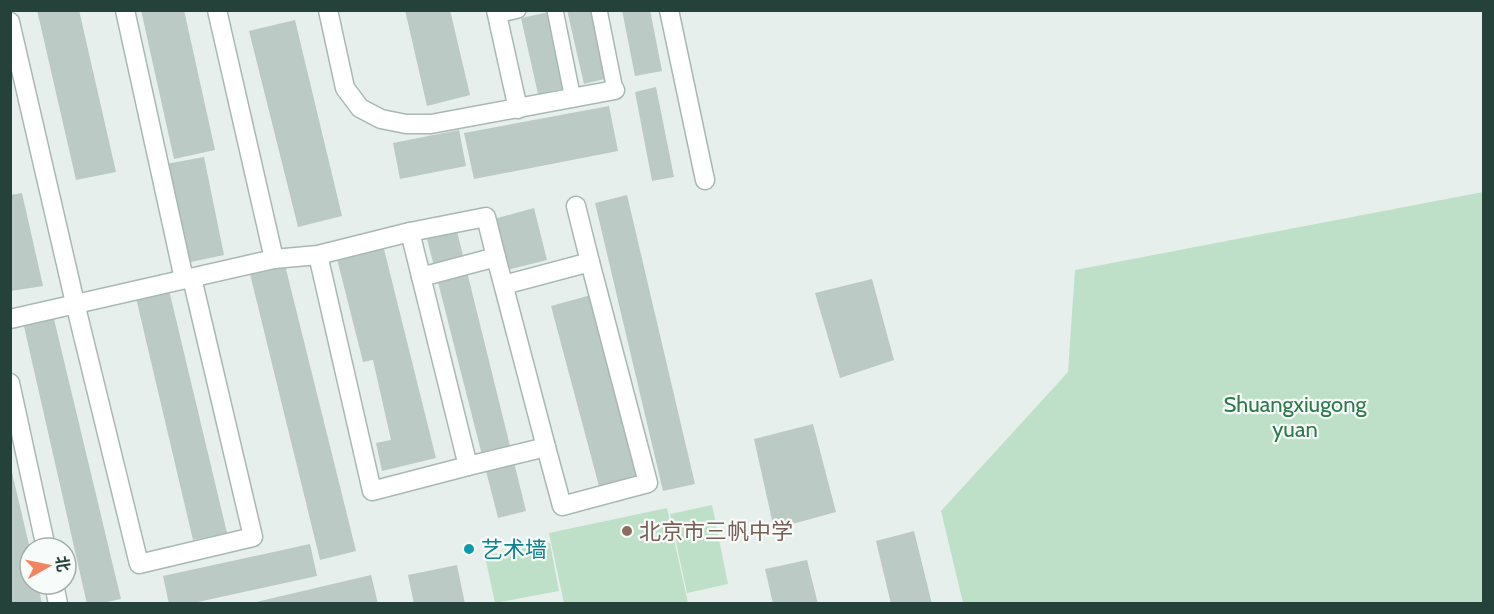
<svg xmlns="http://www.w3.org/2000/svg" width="1494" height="614" font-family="Cabin,'Noto Sans SC',sans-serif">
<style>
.green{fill:#bfe0c8}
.building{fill:#bbcac4}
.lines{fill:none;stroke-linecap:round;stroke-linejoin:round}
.pedestrian-casing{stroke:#a8b8b2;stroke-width:18}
.minor-casing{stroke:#a8b8b2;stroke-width:21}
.pedestrian{stroke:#fff;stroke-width:15}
.minor{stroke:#fff;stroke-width:18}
.education-dot{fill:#8d6e63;stroke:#f7fbf9;stroke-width:2}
.culture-dot{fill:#0f9aa8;stroke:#f7fbf9;stroke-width:2}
.labels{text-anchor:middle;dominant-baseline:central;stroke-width:4.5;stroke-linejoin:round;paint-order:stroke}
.park-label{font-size:22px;fill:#2d7a4b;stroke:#f7fbf9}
.education-label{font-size:22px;fill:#785e54;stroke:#f7fbf9;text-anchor:start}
.culture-label{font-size:22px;fill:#0d838f;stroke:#f7fbf9;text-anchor:start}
</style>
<rect width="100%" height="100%" fill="#e6efeb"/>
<g class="green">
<path d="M1483 192V603H963L941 511 1068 372 1075 270Z"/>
<path d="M712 505 728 584 687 593 670 514Z"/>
<path d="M667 508 688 603H564L549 533Z"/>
<path d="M550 543 559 591 495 603 485 556Z"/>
</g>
<g class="building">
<path d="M37 10H79L116 172 76 180Z"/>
<path d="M141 10H184L215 150 174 159Z"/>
<path d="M405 10H450L470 95 427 106Z"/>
<path d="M567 10H591L605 79 584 84Z"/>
<path d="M622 10H650L662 71 635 76Z"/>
<path d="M549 12 566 88 538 94 521 18Z"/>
<path d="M295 20 342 216 298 227 249 31Z"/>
<path d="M656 87 674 177 652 181 635 92Z"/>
<path d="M609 106 618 151 474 179 464 133Z"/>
<path d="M459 130 466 166 400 179 393 143Z"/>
<path d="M204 157 224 255 186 263 166 164Z"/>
<path d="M22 193 43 286 11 291 10 195Z"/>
<path d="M627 195 695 484 663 491 595 203Z"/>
<path d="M534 208 547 260 507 270 494 219Z"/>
<path d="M456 227 526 511 498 518 426 235Z"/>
<path d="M384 249 436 458 382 471 376 443 391 440 373 360 363 362 337 259Z"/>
<path d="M285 265 356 551 320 560 250 274Z"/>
<path d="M872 279 894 360 840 378 815 293Z"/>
<path d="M169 290 227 533 193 540 136 298Z"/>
<path d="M591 295 639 479 600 490 551 306Z"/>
<path d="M53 315 121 599 98 604H87L23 322Z"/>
<path d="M813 424 836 512 774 529 754 439Z"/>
<path d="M10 464 30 549V584H38L42 604H10Z"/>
<path d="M914 531 932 604H891L876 541Z"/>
<path d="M310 544 317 576 189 604H169L163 576Z"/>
<path d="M807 560 818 604H773L765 569Z"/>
<path d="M457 565 465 604H414L408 575Z"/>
<path d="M371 575 378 604H252V603Z"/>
</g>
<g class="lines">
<g class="pedestrian-casing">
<g id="pedestrian">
<path d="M555 10 573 99"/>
<path d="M599 10 615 90"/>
<path d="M497 15 518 10"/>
</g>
</g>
<g class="minor-casing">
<g id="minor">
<path d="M125 10 184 279"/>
<path d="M328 10 345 88 360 108 381 119 406 124H431L615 90"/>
<path d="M496 10 518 109"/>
<path d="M669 10 705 180"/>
<path d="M10 22 75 303 139 564 253 537 192 278"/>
<path d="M576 206 590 262"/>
<path d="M410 232 486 217 496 257"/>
<path d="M274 259 318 255 410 232 468 466 372 491 318 255"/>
<path d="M421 277 496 257 546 447 468 466"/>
<path d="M504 285 590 262 648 483 562 506 546 447"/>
<path d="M10 319 274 259 217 10"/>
<path d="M10 383 46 548"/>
<path d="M54 584 58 604"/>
</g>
</g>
<use href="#pedestrian" class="pedestrian"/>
<use href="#minor" class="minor"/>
</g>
<circle class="education-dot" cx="627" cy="531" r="6"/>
<circle class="culture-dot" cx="469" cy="549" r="6"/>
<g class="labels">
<g class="park-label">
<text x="1295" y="404">Shuangxiugong<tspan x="1295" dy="25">yuan</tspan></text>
</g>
<g class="education-label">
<text x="639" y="531">北京市三帆中学</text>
</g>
<g class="culture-label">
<text x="481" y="549">艺术墙</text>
</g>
</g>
<rect width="1494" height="614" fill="none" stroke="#24423a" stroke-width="24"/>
<g transform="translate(48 566) rotate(81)"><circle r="28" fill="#f7fbf9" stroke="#a3b1ad" stroke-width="1.5"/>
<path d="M0-4.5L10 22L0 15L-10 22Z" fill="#f4845f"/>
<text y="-9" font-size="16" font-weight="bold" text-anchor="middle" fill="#24423a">北</text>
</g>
</svg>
